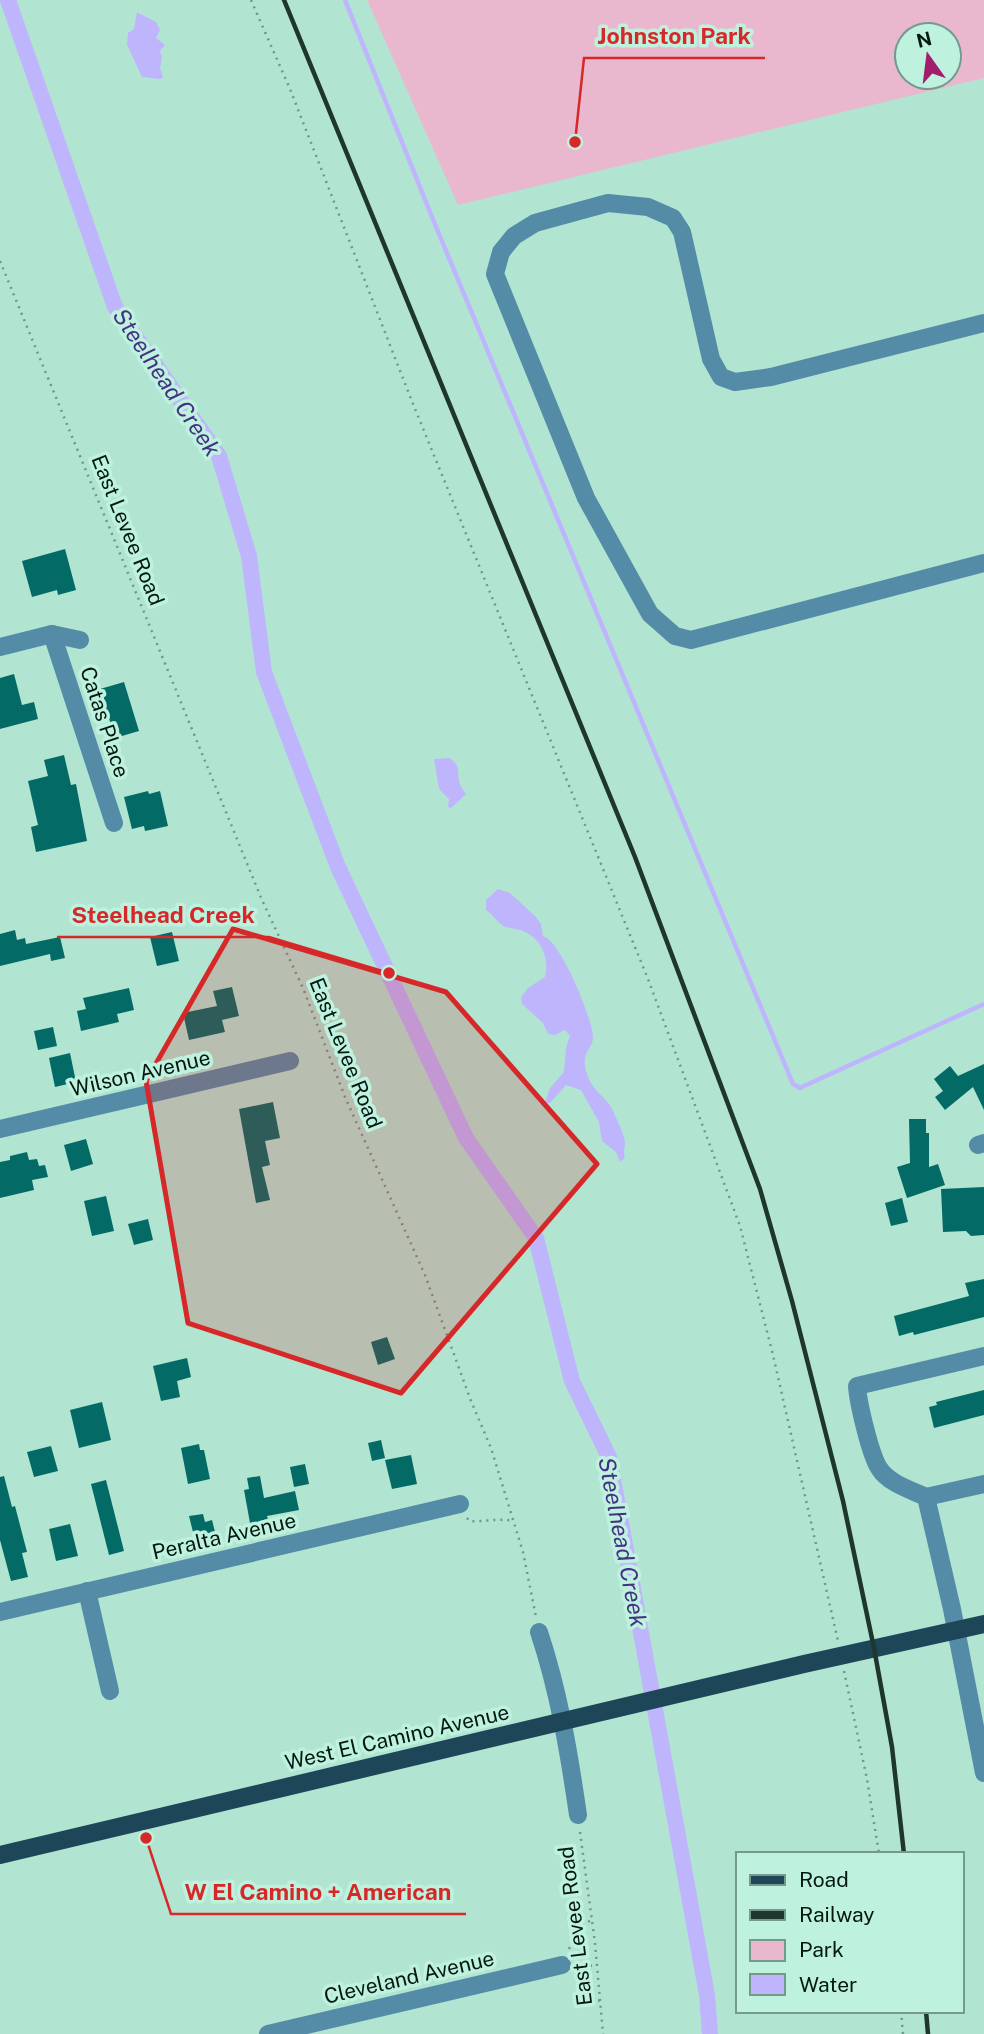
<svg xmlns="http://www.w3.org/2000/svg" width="984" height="2034" font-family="'Public Sans',sans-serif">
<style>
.green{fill:#e9b8ce;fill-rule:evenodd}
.water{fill:#bfb5fd}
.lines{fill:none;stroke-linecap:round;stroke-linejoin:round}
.stream{stroke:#bfb5fd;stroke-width:4.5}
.canal{stroke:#bfb5fd;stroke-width:16}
.building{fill:#046a66}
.path{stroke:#709789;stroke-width:2.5;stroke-dasharray:2 5;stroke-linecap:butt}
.minor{stroke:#548ca7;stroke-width:18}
.major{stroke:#1e4659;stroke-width:18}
.rail{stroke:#1e362e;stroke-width:4.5}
.marked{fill:#d62828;fill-opacity:0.2;stroke:#d62828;stroke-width:5;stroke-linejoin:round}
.labels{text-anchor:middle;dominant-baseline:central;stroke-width:7;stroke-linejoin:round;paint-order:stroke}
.street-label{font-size:21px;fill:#041711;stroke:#bef2df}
.water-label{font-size:23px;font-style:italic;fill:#453082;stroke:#bef2df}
.leader{fill:none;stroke:#d62828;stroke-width:2.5}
.callout-dot{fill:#d62828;stroke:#bef2df;stroke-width:2.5}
.callout-label{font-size:23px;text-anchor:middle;font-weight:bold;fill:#d62828;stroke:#bef2df;stroke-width:7;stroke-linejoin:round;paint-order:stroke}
</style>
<rect width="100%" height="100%" fill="#b1e5d2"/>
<path class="green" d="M367 0H984V78L458 205ZM907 35H949V77H907Z"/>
<g class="water">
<path d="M137 12 156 22 160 30 156 38 165 45 160 51 162 58 160 68 163 77 160 79 142 77 127 45 128 33 134 29Z"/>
<path d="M449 758C462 765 456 772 460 784 461 788 464 791 466 794L451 808 448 807 449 799 439 789 434 759Z"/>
<path d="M498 889 510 893 535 916 541 924 543 936C561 941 591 1016 593 1036 594 1050 578 1051 588 1077 592 1089 604 1096 611 1107 614 1113 624 1134 625 1142 625 1148 623 1152 625 1158L620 1162 616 1152 602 1141 599 1122 581 1090 566 1085 550 1103H545L550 1088 564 1072 566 1048 570 1036 565 1030 555 1035 548 1034 543 1023 522 1004 521 997 528 988 545 977C550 959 541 938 523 931 517 928 507 929 502 925 496 921 493 914 486 910V900Z"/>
</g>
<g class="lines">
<path class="stream" d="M345 0 434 222 793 1084 800 1088 804 1086 984 1004"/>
<path class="canal" d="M8 0 115 307 219 456 249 556 264 672 338 867 466 1138 536 1238 572 1381 609 1457 707 1995 710 2034"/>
</g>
<g class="building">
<path d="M65 549 76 590 58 595 57 590 32 597 22 561Z"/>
<path d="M14 674 22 705 34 702 38 719 0 729V678Z"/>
<path d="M124 682 139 731 115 738 100 689Z"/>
<path d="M64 755 71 785 76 784 87 841 36 852 31 827 38 825 28 781 48 776 44 760Z"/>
<path d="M148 791 149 794 160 791 168 826 145 831 144 826 132 829 124 797Z"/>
<path d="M15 930 17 940 25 938 26 944 60 937 65 958 51 961 50 954 0 966V934Z"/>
<path d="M172 932 179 961 157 966 150 937Z"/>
<path d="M232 987 239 1016 222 1020 225 1032 189 1040 183 1013 217 1006 213 991Z"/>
<path d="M129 988 134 1010 117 1014 119 1022 81 1031 77 1011 86 1009 83 998Z"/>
<path d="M53 1027 57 1046 38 1050 34 1031Z"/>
<path d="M70 1053 76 1082 55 1087 49 1058Z"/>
<path d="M984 1064V1110L973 1087 945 1110 935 1097 943 1091 934 1079 950 1066 958 1076Z"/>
<path d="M273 1102 280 1138 265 1141 270 1165 262 1167 270 1200 256 1203 239 1109Z"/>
<path d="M909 1119H926V1133H929V1167L938 1164 945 1185 907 1198 897 1167 910 1163Z"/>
<path d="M86 1139 93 1164 71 1171 64 1145Z"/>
<path d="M27 1152 29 1160 37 1159 39 1166 45 1165 48 1177 32 1180 34 1190 0 1198V1162L10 1160V1156Z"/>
<path d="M984 1187V1235L971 1236 966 1231 943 1232 941 1189Z"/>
<path d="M106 1196 114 1231 92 1236 84 1201Z"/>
<path d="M902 1198 908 1222 891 1226 885 1203Z"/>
<path d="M148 1219 153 1240 134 1245 128 1224Z"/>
<path d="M984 1279V1317L914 1335 913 1332 899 1336 894 1316 969 1296 965 1283Z"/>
<path d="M387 1337 395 1359 378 1365 371 1342Z"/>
<path d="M187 1358 191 1377 177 1381 180 1397 161 1401 153 1366Z"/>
<path d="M984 1390V1415L934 1428 929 1407 937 1405 936 1402Z"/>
<path d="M102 1402 111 1440 79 1448 70 1410Z"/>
<path d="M381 1440 385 1458 372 1461 368 1443Z"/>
<path d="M199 1444 200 1450H204L210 1479 188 1484 181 1448Z"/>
<path d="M51 1446 58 1471 34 1477 27 1452Z"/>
<path d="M411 1455 417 1484 392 1489 385 1460Z"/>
<path d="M305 1464 309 1484 294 1487 290 1467Z"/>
<path d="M4 1476 12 1507 15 1506 27 1552 22 1553 28 1577 11 1581 0 1540V1477Z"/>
<path d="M260 1476 264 1498 295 1491 299 1510 267 1516 268 1520 250 1523 244 1490 249 1489 247 1478Z"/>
<path d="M106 1480 124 1551 109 1555 91 1484Z"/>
<path d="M203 1514 205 1522 212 1520 216 1536 201 1539 200 1535 194 1536 189 1516Z"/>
<path d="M70 1524 78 1556 56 1561 49 1529Z"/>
</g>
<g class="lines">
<g class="path">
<path d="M251 0 290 89 413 404 648 979 740 1226 773 1355 838 1641"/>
<path d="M0 261 262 900 303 988 345 1097 425 1275 471 1401 491 1448 523 1552 536 1617"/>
<path d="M467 1518 469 1521C484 1522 498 1518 514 1521"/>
<path d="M844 1671 867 1779 879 1854"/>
<path d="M580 1832 595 1943 603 2034"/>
<path d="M569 1949 575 1931 591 1920"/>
<path d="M576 1965 597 1966"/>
<path d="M577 1974C580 1987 588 1997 601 2001"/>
<path d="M901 2011 903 2034"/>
</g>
<g class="minor">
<path d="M984 323 771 377 735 382 721 377 711 359 682 232 673 218 648 207 608 203 535 223 514 236 501 252 495 274 586 498 650 614 675 636 691 640 984 563"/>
<path d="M52 634 114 823"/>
<path d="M0 647 52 634 80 640"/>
<path d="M0 1129 290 1061"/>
<path d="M978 1145 984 1143"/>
<path d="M984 1356 857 1386C858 1402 870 1454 879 1468 888 1483 911 1490 926 1497L952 1609 984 1773"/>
<path d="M926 1497 984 1484"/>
<path d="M87 1591 110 1691"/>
<path d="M0 1612 460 1504"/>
<path d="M539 1632C559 1692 569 1753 578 1815"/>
<path d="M268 2034 562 1965"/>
</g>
<path class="major" d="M0 1855 804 1664 984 1624"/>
<g class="rail">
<path d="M284 0 635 857 760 1189 792 1301 843 1501 874 1648 892 1747 904 1854"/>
<path d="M926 2011 928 2034"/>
</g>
</g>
<path class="marked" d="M233 929 446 992 597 1164 401 1393 188 1323 146 1081Z"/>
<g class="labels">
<g class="street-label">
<text transform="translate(128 530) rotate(68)">East Levee Road</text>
<text transform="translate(105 722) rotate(72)">Catas Place</text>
<text transform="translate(346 1053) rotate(68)">East Levee Road</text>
<text transform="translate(140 1073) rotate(-13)">Wilson Avenue</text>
<text transform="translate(224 1536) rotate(-13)">Peralta Avenue</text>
<text transform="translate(397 1737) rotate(-13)">West El Camino Avenue</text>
<text transform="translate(575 1926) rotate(-97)">East Levee Road</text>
<text transform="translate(409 1977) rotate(-13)">Cleveland Avenue</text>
</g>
<g class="water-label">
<text transform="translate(167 382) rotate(56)">Steelhead Creek</text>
<text transform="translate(623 1542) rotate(79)">Steelhead Creek</text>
</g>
</g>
<path class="leader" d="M575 142L584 58H765M389 973L269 937H57M146 1838L171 1914H466"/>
<g class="callout-dot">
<circle cx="575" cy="142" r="7"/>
<circle cx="389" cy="973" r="7"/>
<circle cx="146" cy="1838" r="7"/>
</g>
<g class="callout-label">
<text x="674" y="44">Johnston Park</text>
<text x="163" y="923">Steelhead Creek</text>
<text x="318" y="1900">W El Camino + American</text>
</g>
<rect x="736" y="1852" width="228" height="161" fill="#bef2df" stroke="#749a8d" stroke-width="2"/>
<rect x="750" y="1875" width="35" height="10" fill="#1e4659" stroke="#749a8d" stroke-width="2"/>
<text x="799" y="1887" font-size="21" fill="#041711">Road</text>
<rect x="750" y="1910" width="35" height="10" fill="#1e362e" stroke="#749a8d" stroke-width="2"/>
<text x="799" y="1922" font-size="21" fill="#041711">Railway</text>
<rect x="750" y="1940" width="35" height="21" fill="#e9b8ce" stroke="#749a8d" stroke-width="2"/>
<text x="799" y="1957" font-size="21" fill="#041711">Park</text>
<rect x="750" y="1974" width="35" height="21" fill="#bfb5fd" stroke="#749a8d" stroke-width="2"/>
<text x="799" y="1992" font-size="21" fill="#041711">Water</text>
<g transform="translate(928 56) rotate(346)"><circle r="33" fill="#bef2df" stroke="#749a8d" stroke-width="2"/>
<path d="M0-5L12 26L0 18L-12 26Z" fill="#a21e6c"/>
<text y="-10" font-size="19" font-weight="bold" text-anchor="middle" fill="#041711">N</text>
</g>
</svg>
